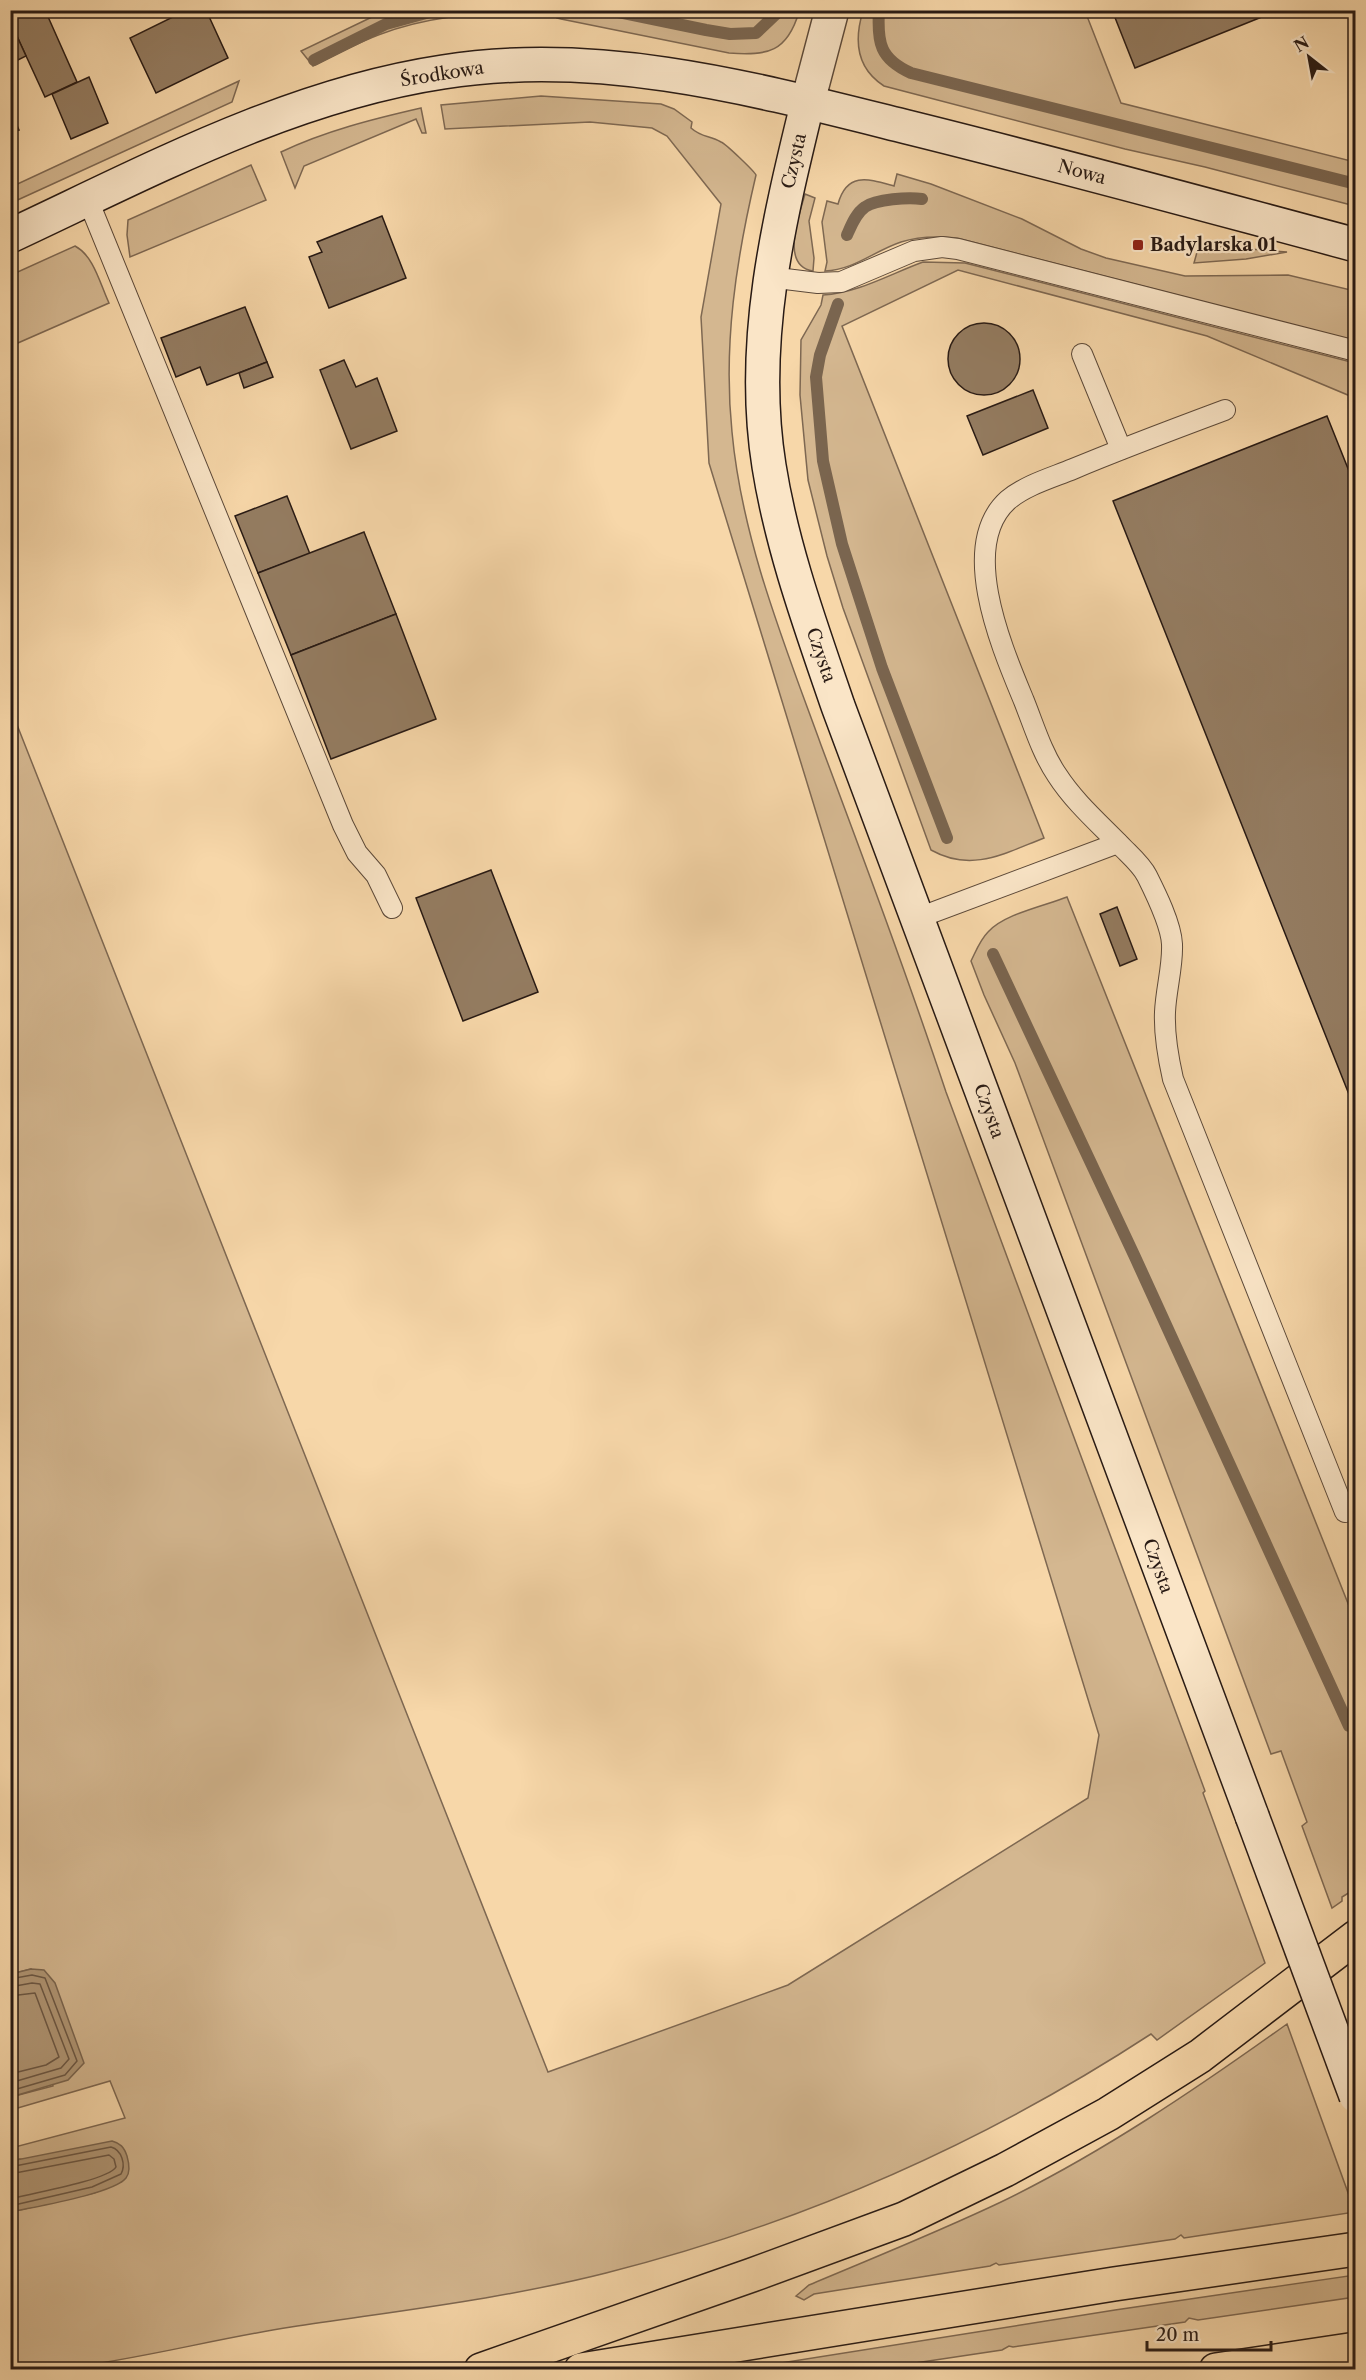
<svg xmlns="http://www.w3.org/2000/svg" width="1366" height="2380" font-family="'Libre Caslon Text',serif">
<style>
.green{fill:#d4b790;stroke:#7e6852;stroke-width:1.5}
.water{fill:#b19776;stroke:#7a654f;stroke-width:1.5}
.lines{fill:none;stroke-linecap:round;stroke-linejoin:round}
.shore{stroke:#6c5845;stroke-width:1.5}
.stream{stroke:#7a654f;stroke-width:12}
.building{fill:#947c61;stroke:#281a14;stroke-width:1.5}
.lane-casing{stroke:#5c4939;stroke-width:22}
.street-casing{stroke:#5c4939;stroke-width:36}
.secondary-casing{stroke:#281a14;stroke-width:36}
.highway-casing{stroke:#281a14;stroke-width:36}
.lane{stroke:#fae5c7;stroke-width:20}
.street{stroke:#fae5c7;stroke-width:33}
.secondary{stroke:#fae5c7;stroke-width:33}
.highway{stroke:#f7d7a9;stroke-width:33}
.secondary-bridge-casing{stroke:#281a14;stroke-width:36;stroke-linecap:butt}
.secondary-bridge{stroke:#fae5c7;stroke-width:33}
.poi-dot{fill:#8f2418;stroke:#fae5c7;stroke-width:2}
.labels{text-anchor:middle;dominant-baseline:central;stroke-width:4.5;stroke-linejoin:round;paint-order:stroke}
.street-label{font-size:18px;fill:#281a14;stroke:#fae5c7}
.poi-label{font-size:18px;font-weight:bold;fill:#281a14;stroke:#fae5c7;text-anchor:start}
</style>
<rect width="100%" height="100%" fill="#f7d7a9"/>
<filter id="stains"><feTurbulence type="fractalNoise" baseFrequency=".00333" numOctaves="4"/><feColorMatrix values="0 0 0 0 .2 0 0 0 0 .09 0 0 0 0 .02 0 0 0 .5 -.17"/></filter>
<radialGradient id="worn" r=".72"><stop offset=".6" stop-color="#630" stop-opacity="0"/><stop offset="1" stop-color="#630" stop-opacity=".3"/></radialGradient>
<g class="green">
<path d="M559 10H795L799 12C787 52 768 56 729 53L561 19 557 18Z"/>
<path d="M371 11H449L450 17C393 25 363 40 313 66L301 51 372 17Z"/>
<path d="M863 11H1085L1121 103 1355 162V206L1205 167 1125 149 884 86C856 68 854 40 863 11Z"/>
<path d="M239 81 232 102 11 203V187Z"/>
<path d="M541 96 661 104 674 109 692 122 691 128C702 138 710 135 721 142 726 144 754 171 756 175 736 260 723 345 732 432 742 540 784 643 821 745 864 860 907 975 946 1092L1205 1791 1203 1793 1265 1963 1157 2040 1151 2034C984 2143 799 2224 606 2273 503 2299 396 2311 291 2327 213 2339 137 2360 59 2369 43 2371 26 2369 11 2369V2212L94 2193 121 2182 20 2159 11 2161V2148L125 2118 110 2081 11 2110V2097L53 2086 31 1969 11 1974 10 707 548 2072 788 1985 1088 1798 1099 1735 709 463 701 317 721 204 667 136 652 128 590 122 445 129 441 105Z"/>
<path d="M421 108 426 133H422L416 119 304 166 295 188 281 152C325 131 373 119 421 108Z"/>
<path d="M251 165 266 200 130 257 127 235 128 220Z"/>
<path d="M897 174 931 184 1022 219 1081 249 1106 258 1185 276 1288 275 1355 291V341L957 238C938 236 919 236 901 242 874 251 854 270 825 271L827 262 822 222 827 201 838 204C847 171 869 179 894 186Z"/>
<path d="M805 194 815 198 809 221 814 258 813 271C780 266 799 216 805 194Z"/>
<path d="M1199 245 1287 252 1246 259 1194 263Z"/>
<path d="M75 246C94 256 100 284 109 303L11 346V275Z"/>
<path d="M923 262 965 263 1355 363V398L1207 336 958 270 842 326 1044 838C1005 853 972 873 931 850L843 608 827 556 808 480 800 395 801 340 821 305 823 295C858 293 890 274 923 262Z"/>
<path d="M1067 897 1355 1621V1889L1342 1897V1901L1332 1908 1302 1826 1307 1822 1281 1751 1271 1754 1015 1063 984 995 971 961C976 951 980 940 988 932 1004 914 1044 906 1067 897Z"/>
<path d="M1287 2024 1355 2212 1184 2238 1181 2235 1175 2239 999 2265 996 2263 990 2266 814 2294 804 2300 796 2296 809 2285C873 2258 938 2232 1001 2202 1102 2153 1196 2089 1287 2024Z"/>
<path d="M1355 2275V2297L1198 2320 1189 2318 1185 2322 1013 2347 1009 2346 1002 2350 875 2369H743L1115 2310Z"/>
</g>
<g class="water">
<path d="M31 1969 44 1970 55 1983 84 2063 68 2080 11 2097V1974Z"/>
<path d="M112 2141C120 2143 124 2147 127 2156 129 2163 131 2172 126 2178 113 2194 33 2207 11 2212V2161Z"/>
</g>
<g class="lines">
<g class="shore">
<path d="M10 1979 32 1975 45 1978 77 2061 65 2075 10 2091"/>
<path d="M10 1987 32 1983 40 1984 69 2059 61 2068 10 2083"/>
<path d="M10 1996 35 1993 59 2057 46 2065 10 2074"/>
<path d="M10 2167 111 2147C122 2150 126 2165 121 2174L92 2187 10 2206"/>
<path d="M10 2174 109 2155 114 2159 116 2167C109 2180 29 2194 10 2199"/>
</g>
<g class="stream">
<path d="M609 10 706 30 730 34 756 33 775 15 777 10"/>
<path d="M879 10C877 43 880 59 911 73L1356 184"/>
<path d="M314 60 386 24 437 10"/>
<path d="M847 235C851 226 856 213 865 207 876 199 909 197 922 199"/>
<path d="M838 304 820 355 816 377 823 461 842 544 882 668 947 838"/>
<path d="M993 954 1135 1257 1349 1726"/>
</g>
</g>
<g class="building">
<path d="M10 10H45L77 82 45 97 10 21Z"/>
<path d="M187 10H206L228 58 156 93 130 38Z"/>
<path d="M1112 10H1279L1135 68Z"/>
<path d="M10 21 26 56 10 64Z"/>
<path d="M89 77 108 123 71 139 52 94Z"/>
<path d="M10 109 19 130 10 133Z"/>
<path d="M382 216 406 278 329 308 309 257 322 252 317 242Z"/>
<path d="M245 307 267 362 207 385 200 367 176 377 161 338Z"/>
<circle cx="984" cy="359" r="36"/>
<path d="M344 360 356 387 377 378 397 431 351 449 320 370Z"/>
<path d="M267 362 273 377 244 388 239 373Z"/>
<path d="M1033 390 1048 428 983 455 967 416Z"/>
<path d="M1327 416 1353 481 1356 479V1112L1113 501Z"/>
<path d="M287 496 310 554 258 573 235 516Z"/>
<path d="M364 532 396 614 291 655 258 573Z"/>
<path d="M396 614 436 719 331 759 291 655Z"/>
<path d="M491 870 538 992 463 1021 416 898Z"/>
<path d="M1117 907 1137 959 1120 966 1100 914Z"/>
</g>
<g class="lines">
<g class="lane-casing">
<g id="lane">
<path d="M88 200 343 825 357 853 376 875 392 908"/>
<path d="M769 277 818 283 841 282 914 251 942 247 958 249 1356 351"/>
<path d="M1082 354 1121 449"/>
<path d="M1225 410C1174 429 1123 448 1073 469 1051 478 1026 485 1008 500 957 546 1003 650 1024 701 1034 726 1042 753 1057 775 1075 803 1101 825 1124 849 1132 857 1142 866 1147 876 1156 894 1171 924 1172 944 1173 966 1166 989 1165 1012 1164 1034 1168 1057 1173 1079L1345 1512 1356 1508"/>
<path d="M918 918 1118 843"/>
</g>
</g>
<g class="street-casing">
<path id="street" d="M808 101 832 10"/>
</g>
<g class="secondary-casing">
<g id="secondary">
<path d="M808 101C779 220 749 342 769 466 782 548 811 627 838 706L1252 1816"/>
<path d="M10 236C149 171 290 95 443 72 600 47 755 89 907 127 1057 164 1206 205 1356 245"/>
</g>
</g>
<g class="highway-casing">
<g id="highway">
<path d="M481 2370 752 2275 904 2219 1005 2170 1108 2114 1200 2056 1356 1937"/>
<path d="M581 2370 1114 2284 1356 2249"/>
<path d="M1216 2370 1356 2349"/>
</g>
</g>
<use href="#lane" class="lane"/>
<use href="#street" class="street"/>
<use href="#secondary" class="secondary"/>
<use href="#highway" class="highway"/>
<g class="secondary-bridge-casing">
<path id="secondary-bridge" d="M1252 1816 1356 2096"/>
</g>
<use href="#secondary-bridge" class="secondary-bridge"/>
</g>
<rect class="poi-dot" x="1132" y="239" width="12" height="12" rx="3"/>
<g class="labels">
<g class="street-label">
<text transform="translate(442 74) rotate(-9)">Środkowa</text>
<text transform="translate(794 161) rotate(-77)">Czysta</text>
<text transform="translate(1082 172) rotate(15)">Nowa</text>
<text transform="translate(821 655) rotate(71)">Czysta</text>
<text transform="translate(989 1111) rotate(70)">Czysta</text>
<text transform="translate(1158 1566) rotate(70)">Czysta</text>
</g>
<g class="poi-label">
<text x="1150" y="245">Badylarska 01</text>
</g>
</g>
<rect width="1366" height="2380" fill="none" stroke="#f7d7a9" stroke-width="36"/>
<rect x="12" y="12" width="1342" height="2356" fill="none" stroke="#281a14" stroke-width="3"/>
<rect x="18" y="18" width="1330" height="2344" fill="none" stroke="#281a14" stroke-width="1.5"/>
<g transform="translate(1309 57) rotate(329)" stroke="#fae5c7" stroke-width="4.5" paint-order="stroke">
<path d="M0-4.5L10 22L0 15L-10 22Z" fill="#281a14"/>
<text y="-9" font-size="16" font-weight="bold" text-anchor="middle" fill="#281a14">N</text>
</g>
<path d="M1147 2341v9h124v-9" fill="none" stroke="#281a14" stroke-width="3"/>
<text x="1156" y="2341" font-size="18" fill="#281a14" stroke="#fae5c7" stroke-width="4.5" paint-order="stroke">20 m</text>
<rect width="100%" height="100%" filter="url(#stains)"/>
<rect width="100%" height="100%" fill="url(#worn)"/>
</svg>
